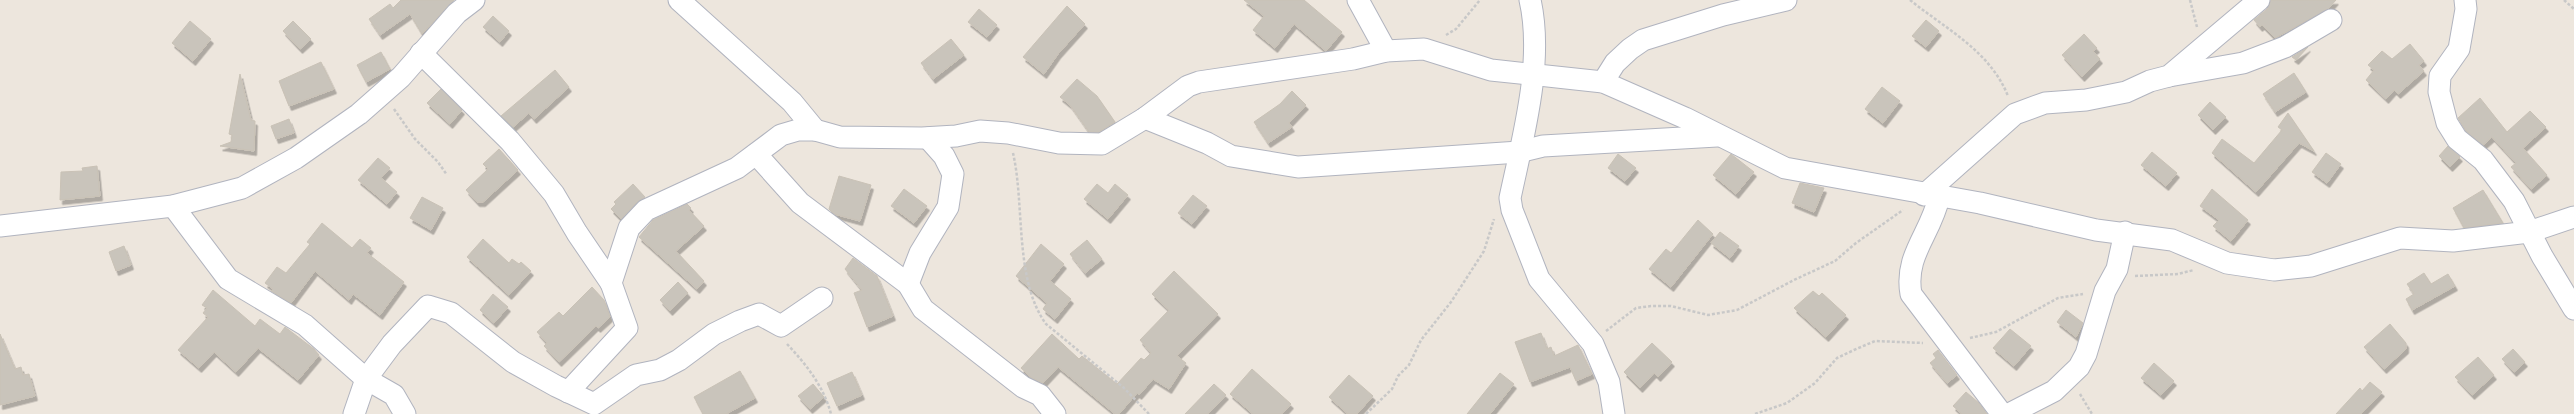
<svg xmlns="http://www.w3.org/2000/svg" width="2574" height="414" font-family="Helvetica,sans-serif">
<style>
.building{fill:#c9c4bb;stroke:#c9c2b6;filter:url(#shadow)}
.lines{fill:none;stroke-linecap:round;stroke-linejoin:round}
.street-casing{stroke:#b1b4bf;stroke-width:23}
.path{stroke:#c8c8c8;stroke-width:2.5;stroke-dasharray:3 2;stroke-linecap:butt}
.street{stroke:#fff;stroke-width:21}
</style>
<defs>
<filter id="shadow"><feDropShadow dx="2.5" dy="4.5" stdDeviation="0" flood-color="#0004"/></filter>
</defs>
<rect width="100%" height="100%" fill="#ede6dd"/>
<g class="building">
<path d="M401 0H454L422 34 410 14 380 35 369 19 390 4 393 8Z"/>
<path d="M1244 0H1304L1342 32 1326 51 1294 24 1275 48 1253 30 1264 16Z"/>
<path d="M2271 0H2336L2328 9 2275 38 2262 25 2260 27 2254 20 2267 9Z"/>
<path d="M1067 6 1085 24 1058 54 1044 74 1023 57Z"/>
<path d="M979 9 997 25 987 37 968 22Z"/>
<path d="M493 16 509 31 500 42 483 27Z"/>
<path d="M1926 20 1939 31 1926 47 1912 36Z"/>
<path d="M190 21 211 39 193 61 172 43Z"/>
<path d="M293 21 311 39 300 49 283 31Z"/>
<path d="M2084 34 2097 48 2093 51 2100 59 2082 77 2062 55Z"/>
<path d="M951 39 964 55 933 79 921 63Z"/>
<path d="M2410 44 2424 61 2419 65 2424 71 2398 94 2394 90 2386 99 2366 80 2374 70 2368 65 2382 51 2392 59Z"/>
<path d="M2308 47 2296 60 2292 57Z"/>
<path d="M381 52 390 69 366 82 357 65Z"/>
<path d="M321 62 334 89 289 106 279 81Z"/>
<path d="M555 70 569 87 534 119 529 113 513 127 501 116Z"/>
<path d="M2294 73 2306 92 2275 112 2263 94Z"/>
<path d="M240 74 251 120 255 121 254 151 220 146 231 142 232 135 229 134Z"/>
<path d="M1077 79 1097 96 1115 122 1099 132H1089L1070 105 1060 97Z"/>
<path d="M1882 87 1900 101 1883 123 1865 109Z"/>
<path d="M441 89 462 110 450 124 427 103Z"/>
<path d="M1292 91 1306 105 1289 123 1292 127 1268 143 1254 122 1280 104Z"/>
<path d="M2480 98 2507 132 2530 111 2546 127 2523 148 2547 175 2531 189 2511 167 2516 163 2492 137 2483 145 2466 131 2458 118Z"/>
<path d="M2210 102 2226 117 2213 130 2198 115Z"/>
<path d="M2288 113 2314 151 2299 143 2256 192 2212 153 2222 139 2254 163 2282 130 2278 127Z"/>
<path d="M289 119 294 133 276 139 271 126Z"/>
<path d="M2448 146 2460 157 2450 167 2439 156Z"/>
<path d="M499 149 518 170 483 202H477L466 190 488 169 483 164Z"/>
<path d="M2152 152 2177 173 2166 186 2141 165Z"/>
<path d="M2326 153 2341 164 2327 183 2312 172Z"/>
<path d="M1618 154 1636 168 1625 181 1608 168Z"/>
<path d="M1731 154 1754 172 1736 194 1713 175Z"/>
<path d="M378 158 390 168 381 178 397 192 387 204 358 180Z"/>
<path d="M97 166 100 196 60 200 61 172 83 171 82 168Z"/>
<path d="M839 176 871 185 860 221 834 214 829 209Z"/>
<path d="M1800 183 1824 188 1814 212 1792 203Z"/>
<path d="M633 184 645 197 637 202 621 219 611 209 616 204 614 202Z"/>
<path d="M1097 184 1108 193 1115 184 1128 195 1108 219 1084 199Z"/>
<path d="M904 189 927 206 914 223 891 206Z"/>
<path d="M2212 189 2248 220 2231 241 2213 226 2219 220 2200 206Z"/>
<path d="M2483 190 2503 223 2464 228 2453 208Z"/>
<path d="M1193 195 1207 206 1192 224 1178 213Z"/>
<path d="M422 197 443 208 431 230 410 218Z"/>
<path d="M687 204 691 208 689 210 704 226 676 251 704 281 697 289 639 237 653 220Z"/>
<path d="M1698 220 1713 234 1671 287 1649 269 1666 249 1671 253Z"/>
<path d="M322 223 352 248 360 239 371 248 367 253 404 282 380 315 353 294 349 300 315 271 291 303 271 291 273 289 265 283 277 267 286 273 310 244 307 242Z"/>
<path d="M1720 232 1739 246 1730 258 1711 243Z"/>
<path d="M483 239 509 263 512 259 519 264 521 262 531 271 509 295 467 257Z"/>
<path d="M1087 240 1102 259 1085 273 1070 254Z"/>
<path d="M1041 244 1064 264 1050 281 1071 299 1055 319 1043 309 1047 303 1016 276Z"/>
<path d="M124 246 131 265 116 271 109 252Z"/>
<path d="M853 258 877 276 893 316 867 327 854 293 862 290 845 269Z"/>
<path d="M1174 271 1218 314 1177 356 1186 363 1169 389 1153 379 1139 395 1137 393 1119 414H1115L1058 367 1043 383 1032 378 1021 368 1052 334 1079 359 1082 356 1117 384 1141 358 1144 360 1151 353 1140 340 1169 310 1152 294Z"/>
<path d="M2424 273 2431 284 2448 274 2455 286 2412 310 2406 299 2414 294 2407 284Z"/>
<path d="M678 282 688 293 670 311 660 300Z"/>
<path d="M592 287 604 300 610 317 598 328 596 326 559 362 544 346 547 343 537 332 559 312 563 316Z"/>
<path d="M213 290 255 326 260 319 280 334 285 327 314 349 319 355 298 380 258 348 236 372 214 352 199 368 178 350 208 317 203 313 207 308 202 305Z"/>
<path d="M1813 291 1819 296 1822 293 1846 315 1826 337 1794 308Z"/>
<path d="M493 294 508 307 494 323 480 310Z"/>
<path d="M2066 310 2083 323 2076 337 2057 322Z"/>
<path d="M2390 324 2406 343V349L2384 369 2364 347Z"/>
<path d="M2010 329 2031 346 2014 366 1993 348Z"/>
<path d="M1541 333 1547 349 1551 347 1554 356 1578 345 1592 374 1576 381 1570 367 1530 382 1515 342Z"/>
<path d="M0 334 15 369 21 367 23 375 29 374 35 396 0 405Z"/>
<path d="M1652 343 1672 362 1658 377 1654 373 1640 388 1624 372Z"/>
<path d="M2513 349 2525 362 2514 372 2502 359Z"/>
<path d="M1938 350 1957 375 1947 383 1930 363 1936 358 1933 354Z"/>
<path d="M2478 357 2494 375 2472 395 2455 377Z"/>
<path d="M2154 363 2174 381 2161 395 2141 378Z"/>
<path d="M1252 369 1291 404 1282 414H1253L1230 394Z"/>
<path d="M740 371 755 398 726 414H703L694 397Z"/>
<path d="M852 372 862 395 837 406 827 383Z"/>
<path d="M1500 373 1514 384 1490 414H1467Z"/>
<path d="M1349 375 1373 396 1357 414H1348L1329 397Z"/>
<path d="M2370 382 2382 392 2361 414H2336L2360 388 2362 391Z"/>
<path d="M813 384 824 397 810 409 798 396Z"/>
<path d="M1214 384 1226 395 1208 414H1185Z"/>
<path d="M1966 392 1979 403 1987 414H1962L1953 406Z"/>
</g>
<g class="lines">
<g class="street-casing">
<g id="street">
<path d="M679 0 792 102 815 130"/>
<path d="M1358 0 1386 51"/>
<path d="M1530 0C1544 61 1523 137 1510 198L1512 210 1539 279 1593 344 1609 382 1614 414"/>
<path d="M2465 0 2466 9 2459 49 2440 76 2439 92 2447 123 2457 139 2483 160 2514 201 2542 256 2574 309"/>
<path d="M421 53 510 141 554 194 577 233 611 283"/>
<path d="M2169 76 2243 63 2285 47 2331 20"/>
<path d="M1603 82 1615 63 1630 49 1643 40 1723 15 1786 0"/>
<path d="M1145 118 1207 143 1231 156 1298 167 1519 152 1543 146 1717 136"/>
<path d="M756 154 800 203 908 284 923 309 1023 387 1040 395 1055 414"/>
<path d="M1924 195 2015 114 2045 103 2086 100 2126 92 2150 81 2169 76 2259 0"/>
<path d="M1939 197C1931 234 1904 255 1911 294L2002 414"/>
<path d="M173 206 228 279 305 325 366 379 392 344 428 306 451 313 513 362 556 386 594 404 636 375 660 370 679 360 714 334 740 321 759 314 781 326 822 298"/>
<path d="M0 226 173 206 242 188 296 158 359 114 401 77 457 13 474 0"/>
<path d="M908 284 920 253 948 207 953 174 944 156 928 138"/>
<path d="M568 392 627 328 611 283 629 228 646 210 737 168 781 135 798 130H815L840 137 922 138 956 136 980 131 1008 133 1059 143 1102 144 1145 118 1188 86 1199 82 1353 59 1386 51 1424 49 1491 70 1603 82 1685 118 1785 168 1980 203 2096 230 2172 240 2227 263 2274 270 2311 266 2400 238 2453 241 2529 232 2574 217"/>
<path d="M354 414 366 379 394 395 405 414"/>
<path d="M2009 414 2054 391 2079 367 2086 354 2105 291 2117 269 2125 232"/>
</g>
</g>
<g class="path">
<path d="M1910 0C1946 29 1990 51 2008 96"/>
<path d="M2190 0 2197 27"/>
<path d="M2564 0 2574 9"/>
<path d="M1446 35 1456 29 1480 0"/>
<path d="M394 109 415 139 438 162 447 175"/>
<path d="M1013 153C1025 205 1014 280 1046 324L1124 388 1149 414"/>
<path d="M2135 276 2178 274 2194 270"/>
<path d="M1606 331 1636 308 1651 306H1671L1708 315 1737 310 1794 280 1835 261 1856 243 1903 210"/>
<path d="M1970 338 1996 332 2058 298 2083 294"/>
<path d="M787 344C806 364 824 387 831 414"/>
<path d="M2080 394 2092 414"/>
<path d="M1366 414 1392 389 1398 376 1409 365 1421 340 1451 302 1484 251 1494 219"/>
<path d="M1755 414 1787 403 1815 383 1837 358 1854 350 1875 341 1923 343"/>
</g>
<use href="#street" class="street"/>
</g>
</svg>
